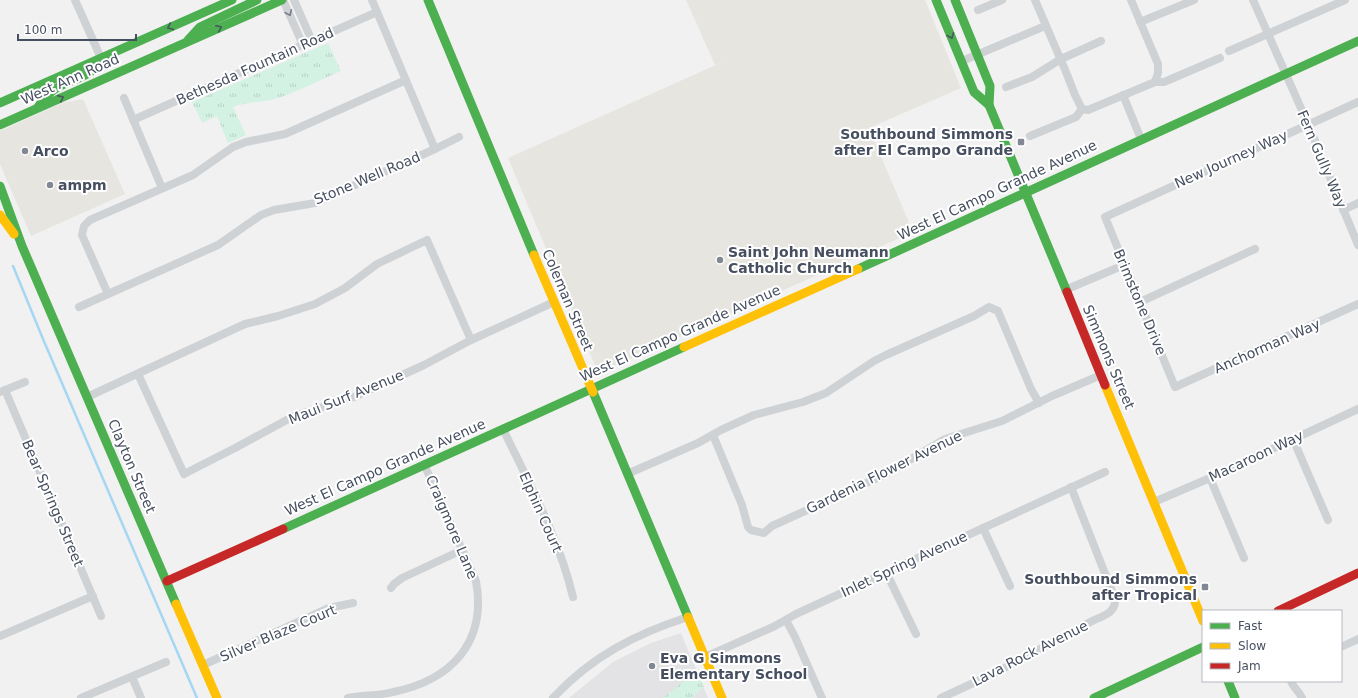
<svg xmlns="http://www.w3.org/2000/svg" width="1358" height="698" font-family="'DejaVu Sans',sans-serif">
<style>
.commercial{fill:#e7e5df}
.education{fill:#e3e2e4}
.park{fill:url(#park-tufts)}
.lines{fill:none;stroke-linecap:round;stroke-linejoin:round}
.stream{stroke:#a5d6f3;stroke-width:2.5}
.street{stroke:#cfd2d5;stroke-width:8}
.fast{stroke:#4caf50;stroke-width:9}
.slow{stroke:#ffc107;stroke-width:9}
.jam{stroke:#c62828;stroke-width:9}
.oneway{stroke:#767d89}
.oneway2{stroke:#47595e}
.poi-dot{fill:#828893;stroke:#fff;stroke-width:1.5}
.labels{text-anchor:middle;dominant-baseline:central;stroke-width:4;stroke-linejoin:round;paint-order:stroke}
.street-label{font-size:14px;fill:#464f60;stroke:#fff}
.poi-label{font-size:14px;font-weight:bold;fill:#464f60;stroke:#fff;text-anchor:start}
</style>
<defs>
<pattern id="park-tufts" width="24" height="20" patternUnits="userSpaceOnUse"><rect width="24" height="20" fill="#d4f2e4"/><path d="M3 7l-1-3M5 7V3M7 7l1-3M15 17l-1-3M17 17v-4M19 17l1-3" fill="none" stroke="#b7d1c6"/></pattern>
</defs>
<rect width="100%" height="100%" fill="#f2f1f1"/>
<g class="commercial">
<path d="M686 0H925L961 88 869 128 913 232 601 372 597 370 508 158 727 60 715 65Z"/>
<path d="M83 99 125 194 31 236 0 164V131L62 103Z"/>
</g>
<path class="education" d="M681 633 708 698H569L613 662 651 643Z"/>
<g class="park">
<path d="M328 43 341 71C320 80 300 91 278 98 264 103 248 101 233 107L246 135 228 143 217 116 202 123 192 102Z"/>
<path d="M697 670 704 687 692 698H663Z"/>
</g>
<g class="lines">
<path class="stream" d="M13 266 43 339 197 698"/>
<g class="street">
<path d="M75 0 101 58"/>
<path d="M283 0 303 45"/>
<path d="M294 0 312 41"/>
<path d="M372 0 435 149"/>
<path d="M1035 0 1066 72 1075 95 1082 109"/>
<path d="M1131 0 1158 64V73L1155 82"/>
<path d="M1253 0 1308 124 1358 245"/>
<path d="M978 10 1002 0"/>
<path d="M1140 22 1194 0"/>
<path d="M1229 51 1345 0"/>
<path d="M962 61 1045 26"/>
<path d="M1006 87 1032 77 1061 59 1101 41"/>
<path d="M1123 95 1141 139"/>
<path d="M124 98 162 188"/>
<path d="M1358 102 1105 217 1175 387 1358 304"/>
<path d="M1082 109 1088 110 1155 82H1164L1220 58"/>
<path d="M133 120 377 12"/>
<path d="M1030 136 1076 117 1082 109"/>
<path d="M1343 210 1358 203"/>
<path d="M1065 290 1124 265"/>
<path d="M108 294 82 235 84 226 90 220 193 175 233 147 246 142 285 134 406 80"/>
<path d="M1140 302 1255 249"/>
<path d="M79 307 218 245 261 215 274 210 315 203 435 149 459 137"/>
<path d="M138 374 184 474 235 448 294 416 354 397 424 365 471 340 554 302"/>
<path d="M5 390 101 616"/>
<path d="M0 392 25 382"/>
<path d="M87 397 245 324 278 316 315 304 345 288 377 264 427 240 471 340"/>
<path d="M503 429C529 483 559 538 573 597"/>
<path d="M713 435 742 505 748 527 751 530 764 533 772 526 884 475 945 439 1002 421 1052 396 1101 375"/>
<path d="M1293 439 1328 520"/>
<path d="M627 474 698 443 721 430 754 415 803 402 826 393 874 361 886 355 974 316 989 307 998 311 1031 389 1039 403"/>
<path d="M1210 478 1244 558"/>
<path d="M1154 502 1210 478 1358 409"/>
<path d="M983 528 1010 586"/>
<path d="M886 572 916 634"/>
<path d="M391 588 394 584 402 578 462 550"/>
<path d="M786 620 795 637 822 698"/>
<path d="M0 636 93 596"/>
<path d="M1341 647 1358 639"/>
<path d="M705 657 775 626 796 614 1105 472"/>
<path d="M203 665 329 608 353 603"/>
<path d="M132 677 141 698"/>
<path d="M1291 681C1292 686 1299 691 1302 698"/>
<path d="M81 698 166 662"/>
<path d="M348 698C363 695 378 696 393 692 452 680 487 642 476 581L424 464"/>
<path d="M553 698C591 657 635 634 688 617"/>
<path d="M941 698 995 673 1092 621C1103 616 1116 613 1115 599L1071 487"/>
</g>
<g class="fast">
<path d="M428 0 534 255"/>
<path d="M936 0 974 92 989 105 1067 292"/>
<path d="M955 0 990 86 989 105"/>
<path d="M188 40 200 27 257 0"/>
<path d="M0 103 232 0"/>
<path d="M38 107C43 100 48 93 55 89 70 79 88 78 101 63"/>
<path d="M0 125 282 0"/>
<path d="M0 186 22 246 176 604"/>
<path d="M858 269 1358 41"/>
<path d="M593 392 688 617"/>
<path d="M283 529 684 347"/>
<path d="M1228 681 1235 698"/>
<path d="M1094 698 1203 647"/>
</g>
<g class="slow">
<path d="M0 215 14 234"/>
<path d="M534 255 593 392"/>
<path d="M684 347 858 269"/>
<path d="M1105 385 1203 621"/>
<path d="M176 604 217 698"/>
<path d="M688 617 722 698"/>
</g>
<g class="jam">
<path d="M1067 292 1105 385"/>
<path d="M167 581 283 529"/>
<path d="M1278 611 1358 573"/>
</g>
</g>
<defs><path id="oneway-chevron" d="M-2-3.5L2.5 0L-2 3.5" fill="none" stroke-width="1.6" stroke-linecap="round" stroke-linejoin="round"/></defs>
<use class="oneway" href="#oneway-chevron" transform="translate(289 13) rotate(66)"/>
<g class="oneway2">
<use href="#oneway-chevron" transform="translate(170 27) rotate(156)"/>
<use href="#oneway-chevron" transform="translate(219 28) rotate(-24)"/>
<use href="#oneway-chevron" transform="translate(951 36) rotate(67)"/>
<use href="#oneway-chevron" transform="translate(61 98) rotate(-24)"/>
</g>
<g class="poi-dot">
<rect x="1017" y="138" width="8" height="8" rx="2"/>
<circle cx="25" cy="151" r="4"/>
<circle cx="50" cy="185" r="4"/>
<circle cx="720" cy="260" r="4"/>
<rect x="1201" y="583" width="8" height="8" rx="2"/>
<circle cx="652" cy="666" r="4"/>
</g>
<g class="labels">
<g class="street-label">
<text transform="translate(255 66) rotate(-24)">Bethesda Fountain Road</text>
<text transform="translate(70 79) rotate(-24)">West Ann Road</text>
<text transform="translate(1231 159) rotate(-24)">New Journey Way</text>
<text transform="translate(1322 159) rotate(67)">Fern Gully Way</text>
<text transform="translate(367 178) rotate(-23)">Stone Well Road</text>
<text transform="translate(997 190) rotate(-25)">West El Campo Grande Avenue</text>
<text transform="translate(568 300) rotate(67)">Coleman Street</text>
<text transform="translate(1140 302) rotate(67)">Brimstone Drive</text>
<text transform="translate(680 333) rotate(-24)">West El Campo Grande Avenue</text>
<text transform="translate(1267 346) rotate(-24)">Anchorman Way</text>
<text transform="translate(1109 357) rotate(67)">Simmons Street</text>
<text transform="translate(346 397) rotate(-22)">Maui Surf Avenue</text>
<text transform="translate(1256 456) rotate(-25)">Macaroon Way</text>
<text transform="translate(132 466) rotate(67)">Clayton Street</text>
<text transform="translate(385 467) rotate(-24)">West El Campo Grande Avenue</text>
<text transform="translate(884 472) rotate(-26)">Gardenia Flower Avenue</text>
<text transform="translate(53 503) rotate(67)">Bear Springs Street</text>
<text transform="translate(541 512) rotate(66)">Elphin Court</text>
<text transform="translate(452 527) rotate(67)">Craigmore Lane</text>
<text transform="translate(904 564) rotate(-25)">Inlet Spring Avenue</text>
<text transform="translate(278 633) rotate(-23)">Silver Blaze Court</text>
<text transform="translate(1030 653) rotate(-27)">Lava Rock Avenue</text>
</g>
<g class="poi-label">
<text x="1013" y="134" text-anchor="end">Southbound Simmons<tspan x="1013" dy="16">after El Campo Grande</tspan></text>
<text x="33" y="151">Arco</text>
<text x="58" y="185">ampm</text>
<text x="728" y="252">Saint John Neumann<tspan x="728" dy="16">Catholic Church</tspan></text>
<text x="1197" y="579" text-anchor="end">Southbound Simmons<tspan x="1197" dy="16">after Tropical</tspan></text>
<text x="660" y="658">Eva G Simmons<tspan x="660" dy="16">Elementary School</tspan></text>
</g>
</g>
<rect x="1202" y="610" width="140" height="72" fill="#ffffff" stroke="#b5b9bf"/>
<rect x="1210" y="623" width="20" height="6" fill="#4caf50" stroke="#b5b9bf"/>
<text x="1238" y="630" font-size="12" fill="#464f60">Fast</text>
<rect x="1210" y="643" width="20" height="6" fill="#ffc107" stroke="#b5b9bf"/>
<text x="1238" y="650" font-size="12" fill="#464f60">Slow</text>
<rect x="1210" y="663" width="20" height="6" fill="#c62828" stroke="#b5b9bf"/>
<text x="1238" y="670" font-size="12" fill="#464f60">Jam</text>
<path d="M18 34v6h118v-6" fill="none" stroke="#464f60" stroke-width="2"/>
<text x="24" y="34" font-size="12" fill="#464f60" stroke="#ffffff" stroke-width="3" paint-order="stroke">100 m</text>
</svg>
